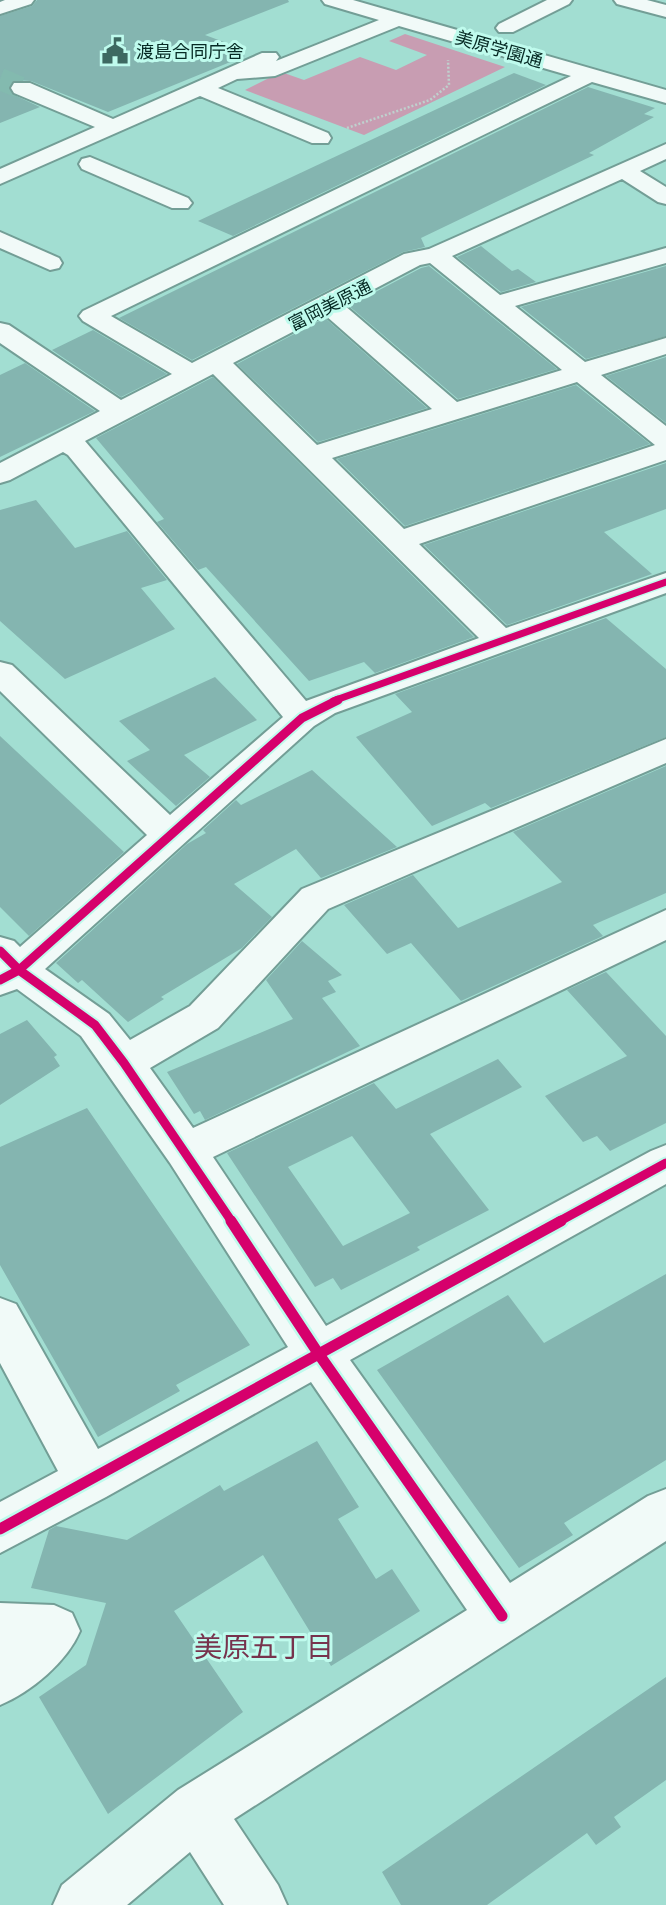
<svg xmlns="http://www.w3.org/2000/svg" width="666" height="1905" font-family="'Roboto Serif','Noto Sans JP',serif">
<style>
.forest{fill:#c89db2}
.building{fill:#84b5b0;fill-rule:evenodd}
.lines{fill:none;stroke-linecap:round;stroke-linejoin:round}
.minor-tunnel{stroke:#83baaf;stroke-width:22;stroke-dasharray:22 11;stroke-linecap:butt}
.minor-casing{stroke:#739e96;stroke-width:4}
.path{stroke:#bfd1ce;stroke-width:2.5;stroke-dasharray:2 2;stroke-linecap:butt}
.minor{fill:#f1faf8;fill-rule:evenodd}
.cycleway-far2-casing{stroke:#bffbed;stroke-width:10}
.cycleway-far1-casing{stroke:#bffbed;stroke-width:13}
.cycleway-casing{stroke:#bffbed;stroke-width:16}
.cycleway-far2{stroke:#d6006c;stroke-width:7}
.cycleway-far1{stroke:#d6006c;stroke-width:9}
.cycleway{stroke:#d6006c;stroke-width:11}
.labels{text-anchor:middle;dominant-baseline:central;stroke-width:6;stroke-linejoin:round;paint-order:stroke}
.far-street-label{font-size:18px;fill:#062a24;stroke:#bffbed}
.far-poi-label{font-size:18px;fill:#062a24;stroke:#bffbed;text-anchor:start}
.near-neighbourhood-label{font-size:28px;fill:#77334d;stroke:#bffbed}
</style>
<rect width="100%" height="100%" fill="#a2ded2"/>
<path class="forest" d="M405 34 505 67 364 135 245 90 281 72 304 80 360 57 396 70 427 55 389 41Z"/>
<g class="building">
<path d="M37 0H288L289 2 205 35 224 42 216 45 245 56 108 112 31 81 14 80 9 87 12 94 40 107 0 123V16L32 6Z"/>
<path d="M514 73 546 85 233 236 198 221Z"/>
<path d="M588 87 655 108 644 114 654 117 589 153 594 155 421 238 425 247 403 252 192 360 119 318Z"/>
<path d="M481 246 512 271 518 269 536 282 501 292 457 257Z"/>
<path d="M429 266 557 369 458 399 349 306 421 268Z"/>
<path d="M666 266V336L586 359 521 307Z"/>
<path d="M325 318 427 408 318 442 237 364Z"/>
<path d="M93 330 167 374 121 397 52 350Z"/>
<path d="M666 357V423L606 376Z"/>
<path d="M25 363 95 411 0 457V375Z"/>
<path d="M213 377 474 637 375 673 364 662 309 681 206 567 198 570 157 522 164 519 96 438Z"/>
<path d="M576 385 650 444 405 526 337 459Z"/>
<path d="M666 463V509L604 532 652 574 507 625 424 545Z"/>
<path d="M36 500 75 548 127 531 167 580 141 588 175 629 65 679 0 621V510Z"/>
<path d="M606 618 666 669V737L491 808 485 803 432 826 356 737 412 712 395 694Z"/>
<path d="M215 677 257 720 184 755 210 777 176 806 127 761 150 750 119 721Z"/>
<path d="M0 736 124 852 29 936 0 907Z"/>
<path d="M666 766V893L593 925 603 936 461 1001 411 943 387 954 344 905 413 875 458 928 562 882 513 832Z"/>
<path d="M312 770 397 847 321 878 296 849 234 884 272 917 242 948 161 997 164 999 128 1022 82 980 78 983 56 963 187 844 206 833 203 830 236 800 241 805Z"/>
<path d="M302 941 342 975 328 981 336 992 322 998 360 1046 205 1120 200 1111 194 1114 167 1072 293 1019 266 980Z"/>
<path d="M606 972 666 1036V1123L610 1151 597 1136 583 1142 545 1096 627 1056 567 990Z"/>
<path d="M27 1020 57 1055 54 1057 60 1066 0 1105V1034Z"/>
<path d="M498 1059 522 1087 430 1134 489 1210 417 1247 420 1250 341 1290 333 1278 315 1287 227 1153 374 1083 396 1109ZM352 1136 410 1213 343 1246 288 1167Z"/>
<path d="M87 1108 250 1345 176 1385 180 1391 98 1437 0 1265V1147Z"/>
<path d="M666 1274V1460L564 1523 573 1535 519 1568 377 1370 508 1295 544 1343Z"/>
<path d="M317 1441 359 1507 338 1519 376 1579 392 1569 420 1611 331 1666 263 1555 174 1611 243 1712 108 1814 39 1697 86 1665 106 1603 31 1588 49 1530 56 1526 127 1540 220 1485 224 1491Z"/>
<path d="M666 1677V1780L614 1817 621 1827 596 1845 587 1833 487 1905H401L382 1872Z"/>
</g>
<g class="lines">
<path class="minor-tunnel" d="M0 79 22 88"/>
<g class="minor-casing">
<g id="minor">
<path d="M5 0H34L31 4 0 14V2Z"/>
<path d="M322 0H353L666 90V103L592 82 111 316 192 363 404 254 429 249 666 144V159L640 171 666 187V204L658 202 622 179 452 256 500 295 666 248V263L515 306 585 362 666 338V354L601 375 666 426V460L419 544 506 628 666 573V593L335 713 314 726 45 969 109 1014 130 1040 190 1006 302 889 666 739V763L328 909 218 1028 150 1068 193 1128 666 910V940L213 1157 326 1326 651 1151 666 1145V1184L350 1360 510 1583 648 1496 666 1489V1541L234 1819 278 1885 287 1905H224L190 1852 127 1905H53L62 1885 178 1790 467 1610 311 1382 106 1497 0 1553V1502L58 1471 0 1363V1298L16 1304 98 1449 288 1347 170 1163 81 1036 17 989 0 995V937L14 941 20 947 147 835 0 691V662L12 665 170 815 283 717 68 455 63 452 10 480 0 483V463L100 411 0 343V323L9 325 121 400 172 374 83 321 79 316 83 311 571 76 399 26 275 76 237 79 218 88 328 133 331 138 328 143H312L200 96 0 184V169L95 127 14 93 11 88 14 83H30L113 119 262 53H276L279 57 276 61 379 20 325 4ZM430 263 562 370 457 402 344 305 420 265ZM325 315 432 409 317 445 233 363ZM213 374 479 638 306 701 85 441ZM577 382 655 445 404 529 332 458Z"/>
<path d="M547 0H572L569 4 513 32H499L496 28 499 24Z"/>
<path d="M614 0H647L666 5V17L617 4Z"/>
<path d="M90 157 188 198 192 203 188 208H172L82 169 79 164 82 159Z"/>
<path d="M0 232 59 258 62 263 59 268 50 270 0 248Z"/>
<path d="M0 1603 54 1605 72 1613 80 1631C67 1662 31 1692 0 1705Z"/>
</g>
</g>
<path class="path" d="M347 128 430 100 449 85 448 60"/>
<use href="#minor" class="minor"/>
<g class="cycleway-far2-casing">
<path id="cycleway-far2" d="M333 701 666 582"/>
</g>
<g class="cycleway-far1-casing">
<g id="cycleway-far1">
<path d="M0 951 19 970 95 1025 124 1063 232 1222"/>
<path d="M0 980 19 970 302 718 338 700"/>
<path d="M558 1222 666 1163"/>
</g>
</g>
<g class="cycleway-casing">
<g id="cycleway">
<path d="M231 1221 318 1353 502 1616"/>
<path d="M0 1529 561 1221"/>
</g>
</g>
<use href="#cycleway-far2" class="cycleway-far2"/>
<use href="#cycleway-far1" class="cycleway-far1"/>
<use href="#cycleway" class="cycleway"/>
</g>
<defs>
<g id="civic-bare" transform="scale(2.1)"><path d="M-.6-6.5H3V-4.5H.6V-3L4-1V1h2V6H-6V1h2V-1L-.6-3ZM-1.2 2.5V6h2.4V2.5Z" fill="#3d6961" stroke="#bffbed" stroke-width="2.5" paint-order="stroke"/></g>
</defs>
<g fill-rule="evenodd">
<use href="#civic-bare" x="115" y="51"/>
</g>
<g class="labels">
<g class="far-street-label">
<text transform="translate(499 49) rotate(16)">美原学園通</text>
<text transform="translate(330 305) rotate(-27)">富岡美原通</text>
</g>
<g class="far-poi-label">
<text x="136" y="51">渡島合同庁舎</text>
</g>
<g class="near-neighbourhood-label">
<text x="264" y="1647">美原五丁目</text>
</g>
</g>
</svg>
